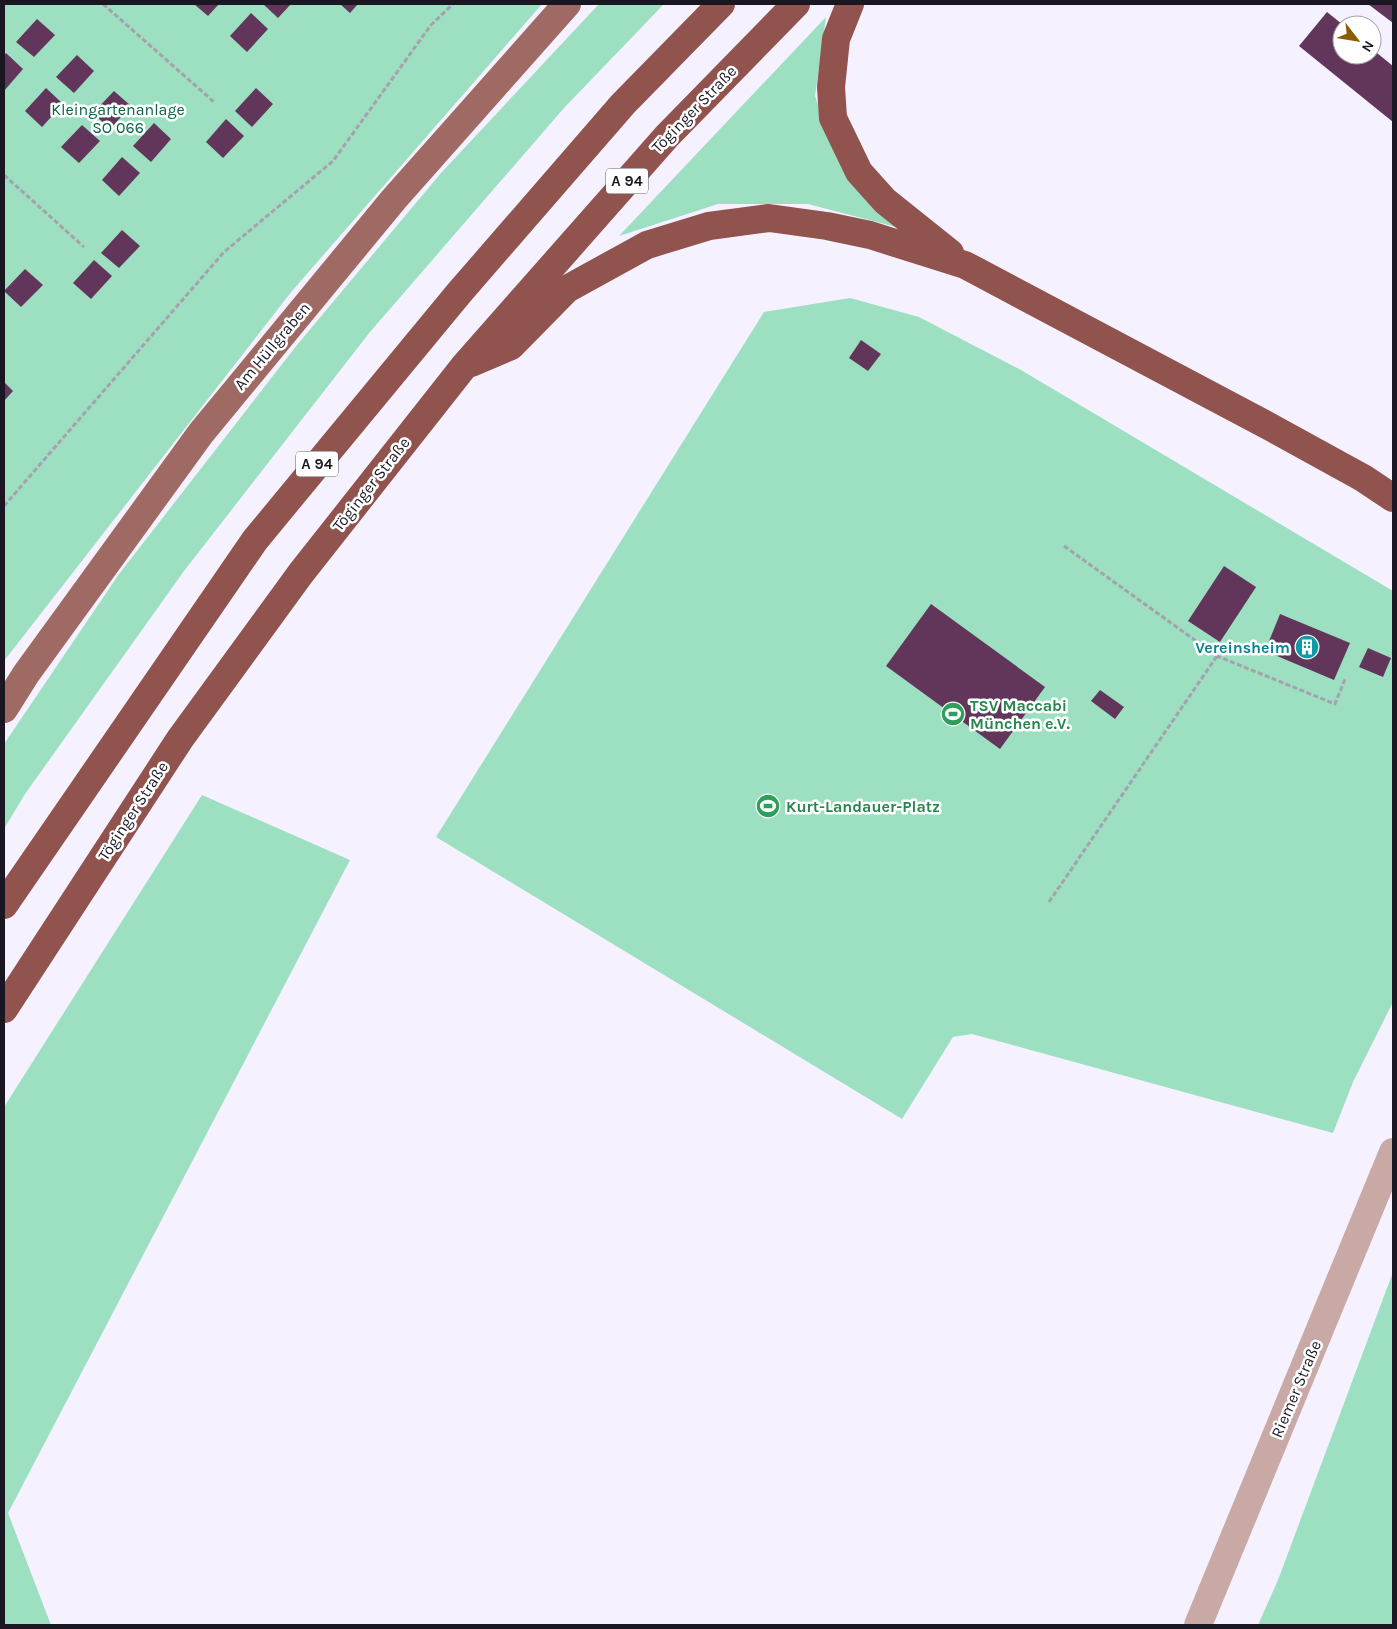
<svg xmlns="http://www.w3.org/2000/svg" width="1397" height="1629" font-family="Karla,sans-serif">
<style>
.green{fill:#9cdfc1}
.building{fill:#62355a}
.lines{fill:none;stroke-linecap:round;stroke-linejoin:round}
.path{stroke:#a6a1ae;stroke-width:3;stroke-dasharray:5 2.5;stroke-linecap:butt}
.minor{stroke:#c9a9a6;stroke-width:28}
.major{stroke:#a06a64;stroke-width:28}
.highway{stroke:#91534d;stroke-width:28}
.labels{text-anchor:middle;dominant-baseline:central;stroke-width:5;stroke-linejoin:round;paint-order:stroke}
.shield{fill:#fff;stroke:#5f5d64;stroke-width:1}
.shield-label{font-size:15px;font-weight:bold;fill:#1b1722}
.park-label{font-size:16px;fill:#0a6347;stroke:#fff}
.street-label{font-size:16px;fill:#1b1722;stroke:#fff}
.culture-label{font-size:16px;font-weight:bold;fill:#0d838f;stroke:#fff;text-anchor:end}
.leisure-label{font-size:16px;font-weight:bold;fill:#27864d;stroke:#fff;text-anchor:start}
</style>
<rect width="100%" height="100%" fill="#f6f1ff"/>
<g class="green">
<path d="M4 4H542L292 291 4 661Z"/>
<path d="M599 4H664L564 108 370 332 184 571 25 794 4 829V744L119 574 297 345 441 173Z"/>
<path d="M826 17 815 96 838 159 896 227 808 204H718L619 236Z"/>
<path d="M850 298 919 317 1021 370 1393 591V1002L1353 1082 1333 1133 972 1034 953 1037 902 1119 436 837 764 312Z"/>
<path d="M202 795 350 860 8 1513 51 1625H4V1107Z"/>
<path d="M1393 1272V1625H1258L1278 1580Z"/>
</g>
<g class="building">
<path d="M194 4H219L208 16Z"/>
<path d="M263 4H291L278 18Z"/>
<path d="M340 4H358L350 13Z"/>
<path d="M1368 4H1393V23Z"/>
<path d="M1327 12 1342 24V55H1372V49L1393 66V122L1299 46Z"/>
<path d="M251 13 268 29 247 52 230 36Z"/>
<path d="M37 19 55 35 34 57 16 42Z"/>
<path d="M6 53 23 69 4 91V56Z"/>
<path d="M77 55 94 71 74 93 56 77Z"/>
<path d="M46 88 63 104 42 127 25 111Z"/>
<path d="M256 88 273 104 252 127 235 111Z"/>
<path d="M114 91 131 106 110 129 93 113Z"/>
<path d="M226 119 244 136 223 158 206 142Z"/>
<path d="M154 123 171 139 151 162 133 146Z"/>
<path d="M82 125 100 141 79 163 61 147Z"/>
<path d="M122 157 140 173 119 196 102 180Z"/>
<path d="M122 230 140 246 119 268 101 253Z"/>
<path d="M94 260 112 276 91 299 73 283Z"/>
<path d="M25 269 43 285 21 307 4 291Z"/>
<path d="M861 340 881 354 868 371 849 358Z"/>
<path d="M4 382 13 391 4 401Z"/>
<path d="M1224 566 1256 587 1220 642 1188 621Z"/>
<path d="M931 604 1045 687 1000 749 886 666Z"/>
<path d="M1280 614 1350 643 1334 680 1265 651Z"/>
<path d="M1368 648 1391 658 1383 677 1359 667Z"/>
<path d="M1100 690 1124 707 1115 719 1091 701Z"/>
</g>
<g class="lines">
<g class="path">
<path d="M103 4 214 102"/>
<path d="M4 175 84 247"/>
<path d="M4 506 224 252 333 161 431 25 453 4"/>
<path d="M1064 546 1217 656 1335 704 1345 679"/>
<path d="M1049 902 1217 656"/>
</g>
<path class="minor" d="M1198 1625 1393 1152"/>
<path class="major" d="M4 709 26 674 201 433 394 199 567 4"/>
<g class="highway">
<path d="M850 4 836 39 831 87 833 118 859 172 885 201 950 253"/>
<path d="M471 363 511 346 567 289 647 245 709 226 769 218 827 226 870 235 965 265 1274 429 1363 478 1393 498"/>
<path d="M4 905 255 540 459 293 623 104 721 4"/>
<path d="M4 1009 180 739 301 573 465 365 667 136 796 4"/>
</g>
</g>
<defs>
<g id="building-disc" transform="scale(1.25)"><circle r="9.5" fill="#0f9aa8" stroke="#fff"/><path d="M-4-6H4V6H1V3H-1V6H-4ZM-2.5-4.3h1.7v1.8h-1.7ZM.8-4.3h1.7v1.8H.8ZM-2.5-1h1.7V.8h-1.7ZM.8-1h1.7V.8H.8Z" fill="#fff"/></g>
<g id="stadium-disc" transform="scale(1.25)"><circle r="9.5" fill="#2e9e5b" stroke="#fff"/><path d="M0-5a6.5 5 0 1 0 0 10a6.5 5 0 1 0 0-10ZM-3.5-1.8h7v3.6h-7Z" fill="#fff"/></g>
</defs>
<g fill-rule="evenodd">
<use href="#building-disc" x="1307" y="647"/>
<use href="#stadium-disc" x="953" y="714"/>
<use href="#stadium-disc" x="768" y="806"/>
</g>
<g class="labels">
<g class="shield">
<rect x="606" y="168.5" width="42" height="25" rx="4"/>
<rect x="296" y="451.5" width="42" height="25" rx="4"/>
</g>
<g class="shield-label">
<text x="627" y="181">A 94</text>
<text x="317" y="464">A 94</text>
</g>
<g class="park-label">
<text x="118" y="109">Kleingartenanlage<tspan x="118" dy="18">SO 066</tspan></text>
</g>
<g class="street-label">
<text transform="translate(694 109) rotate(-46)">Töginger Straße</text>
<text transform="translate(272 346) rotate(-50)">Am Hüllgraben</text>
<text transform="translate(371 484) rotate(-52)">Töginger Straße</text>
<text transform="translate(133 811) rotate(-57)">Töginger Straße</text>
<text transform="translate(1296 1389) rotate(-67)">Riemer Straße</text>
</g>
<g class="culture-label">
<text x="1290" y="647">Vereinsheim</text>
</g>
<g class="leisure-label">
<text x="970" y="705">TSV Maccabi<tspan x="970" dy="18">München e.V.</tspan></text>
<text x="786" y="806">Kurt-Landauer-Platz</text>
</g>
</g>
<rect width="1397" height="1629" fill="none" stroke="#1b1722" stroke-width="10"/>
<g transform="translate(1357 40) rotate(121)"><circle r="24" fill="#ffffff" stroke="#a4a2a7"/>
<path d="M0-4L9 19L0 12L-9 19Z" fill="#8a5e00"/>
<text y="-8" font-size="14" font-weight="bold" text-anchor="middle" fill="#1b1722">N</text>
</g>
</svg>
